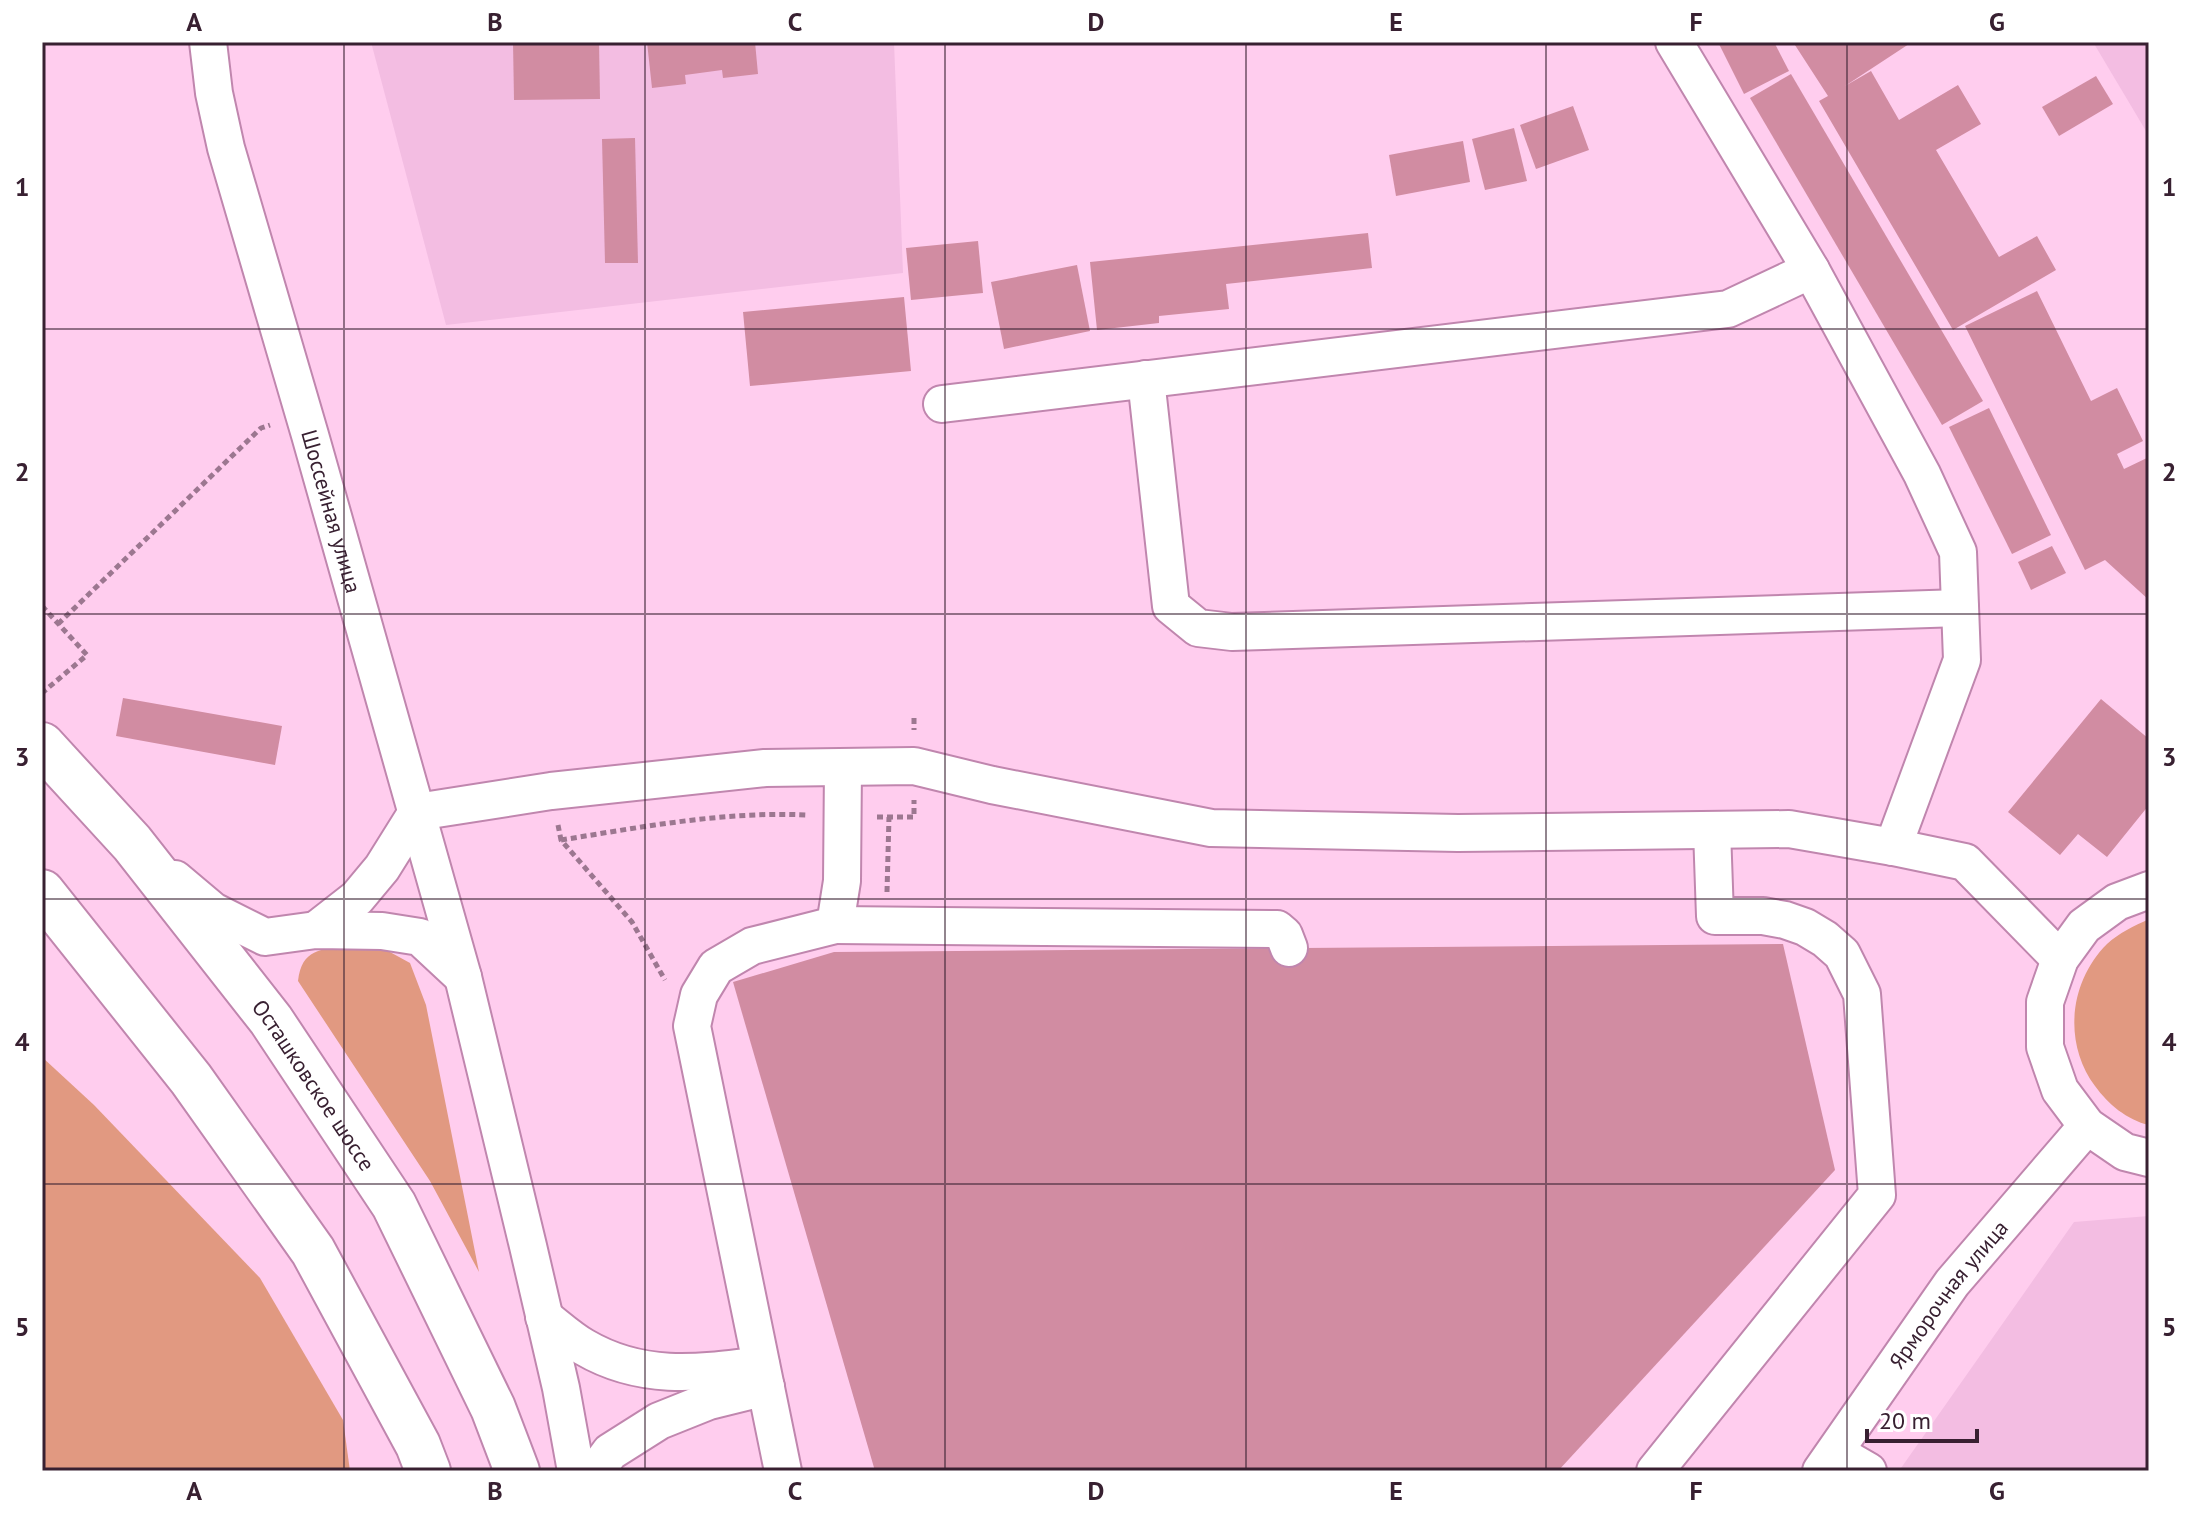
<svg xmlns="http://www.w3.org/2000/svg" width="2191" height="1513" font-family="'PT Sans',sans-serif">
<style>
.built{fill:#f3bde2}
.green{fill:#e19981}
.building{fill:#d18ca2}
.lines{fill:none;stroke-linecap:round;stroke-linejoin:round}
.minor-casing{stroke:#c086ae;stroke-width:40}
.major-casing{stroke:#c086ae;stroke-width:48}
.path{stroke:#9c7790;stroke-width:5;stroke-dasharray:6 4;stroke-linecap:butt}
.minor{stroke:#fff;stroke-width:36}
.major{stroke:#fff;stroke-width:44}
.grid{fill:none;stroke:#382031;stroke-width:2;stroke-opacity:0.55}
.labels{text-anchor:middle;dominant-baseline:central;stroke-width:6;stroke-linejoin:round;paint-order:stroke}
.street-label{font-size:22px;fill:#382031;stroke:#fff}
.neatline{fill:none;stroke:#382031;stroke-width:3}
.grid-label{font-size:26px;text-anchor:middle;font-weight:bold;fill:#382031}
</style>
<rect width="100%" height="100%" fill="#ffcdee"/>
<g class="built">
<path d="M371 42H894L903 273 446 325Z"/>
<path d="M2093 42H2149V136Z"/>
<path d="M2149 1216V1471H1894L1901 1468 2074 1222Z"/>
</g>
<g class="green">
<path d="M2149 919V1125C2127 1120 2108 1104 2095 1086 2063 1043 2069 982 2107 944 2119 933 2134 926 2149 919Z"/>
<path d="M349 944 379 946 410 963 426 1005 479 1272 430 1181 298 981C302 948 320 951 349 944Z"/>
<path d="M42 1057 94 1105 260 1278 343 1420 350 1471H42Z"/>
</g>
<g class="building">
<path d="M513 42H599L600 99 514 100Z"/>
<path d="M647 42H683V45L711 42H755L758 74 723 78 722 70 685 75 686 84 652 88Z"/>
<path d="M1718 42H1774L1789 71 1744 94Z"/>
<path d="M1793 42H1912L1845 86 1871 71 1899 120 1958 85 1981 124 1936 150 1999 257 2037 236 2056 270 1953 330 1819 101 1828 96Z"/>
<path d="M1791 74 1983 401 1942 425 1750 98Z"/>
<path d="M2096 76 2113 104 2059 136 2042 107Z"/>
<path d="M1573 106 1589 150 1536 169 1520 125Z"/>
<path d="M1514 128 1527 181 1485 190 1472 139Z"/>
<path d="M635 138 638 263H605L602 139Z"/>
<path d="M1463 141 1470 182 1396 196 1389 155Z"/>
<path d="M1368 233 1372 268 1226 284 1229 309 1159 316V323L1097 330 1090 262Z"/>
<path d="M978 241 983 293 911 300 906 248Z"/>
<path d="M1077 265 1090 331 1004 349 991 282Z"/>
<path d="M2037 291 2091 401 2117 388 2143 441 2117 454 2124 469 2149 457V600L2105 560 2085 570 1965 326Z"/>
<path d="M904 297 911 371 750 386 743 312Z"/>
<path d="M1989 408 2051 535 2012 554 1949 427Z"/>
<path d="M2052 546 2066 573 2031 590 2018 562Z"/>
<path d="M123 698 282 726 275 765 116 736Z"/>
<path d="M2101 699 2149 739V805L2107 857 2078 834 2060 855 2008 812Z"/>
<path d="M1783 944 1835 1170 1558 1471H875L733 982 834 952Z"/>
</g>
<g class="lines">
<g class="minor-casing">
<g id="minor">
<path id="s1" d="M208 42 214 93 226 148 310 435 463 977 528 1246 561 1388 576 1471"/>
<path d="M1811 270 1922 474 1958 552 1962 660 1893 847"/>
<path d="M1146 379 1171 606 1198 628 1232 632 1960 608"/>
<path d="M942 404 1728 309 1811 270 1674 42"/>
<path d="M175 879 213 911 265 937 316 930 382 931 420 937 463 977"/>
<path d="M2149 890 2117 902 2084 926 2060 959 2045 1002V1047L2060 1090 2087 1126 2125 1152 2149 1158"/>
<path d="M835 925 1277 929 1284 935 1289 948"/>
<path d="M316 930 357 898 382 868 417 812 551 791 765 768 914 766 992 785 1211 828 1458 833 1789 829 1893 847 1965 862 2060 959"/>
<path d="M544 1317C557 1327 570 1339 584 1347 642 1381 698 1373 761 1365"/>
<path d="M1835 1452 1868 1471"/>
<path d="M596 1471 610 1452 659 1421 709 1401 766 1387"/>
<path d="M783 1471 692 1026 699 995 716 967 752 946 835 925 842 881 843 767"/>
<path d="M1655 1471 1877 1195 1862 994 1842 954 1825 939 1805 927 1785 920 1763 916H1715L1712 830"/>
<path id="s2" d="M1821 1471 1952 1283 2087 1126"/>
</g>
</g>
<g class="major-casing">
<g id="major">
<path id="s3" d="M42 745 132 843 271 1020 394 1205 493 1408 517 1471"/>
<path d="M42 892 191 1079 313 1251 418 1445 428 1471"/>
</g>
</g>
<g class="path">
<path d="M42 606 87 655 42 693"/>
<path d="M58 624 261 428 270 425"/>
<path d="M914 718V730"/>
<path d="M877 817H914V800"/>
<path d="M558 825 561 840 632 922 665 980"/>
<path d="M561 840C642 827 725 811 807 815"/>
<path d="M887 892 889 817"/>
</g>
<use href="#minor" class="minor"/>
<use href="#major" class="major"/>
</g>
<path class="grid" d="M344 42V1471M645 42V1471M945 42V1471M1246 42V1471M1546 42V1471M1847 42V1471M42 329H2149M42 614H2149M42 899H2149M42 1184H2149"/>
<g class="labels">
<g class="street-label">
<text stroke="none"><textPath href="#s1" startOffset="486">Шоссейная улица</textPath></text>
<text stroke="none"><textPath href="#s3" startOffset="436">Осташковское шоссе</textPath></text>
<text stroke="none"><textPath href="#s2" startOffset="218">Ярморочная улица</textPath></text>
</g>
</g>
<rect width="2191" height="1513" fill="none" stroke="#ffffff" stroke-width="88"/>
<path d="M1867 1429v12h110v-12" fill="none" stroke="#382031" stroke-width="4"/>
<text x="1879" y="1429" font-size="24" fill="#382031" stroke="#ffffff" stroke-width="6" paint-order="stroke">20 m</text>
<rect x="44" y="44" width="2103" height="1425" class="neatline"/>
<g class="grid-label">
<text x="194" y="31">A</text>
<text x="495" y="31">B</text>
<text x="795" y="31">C</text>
<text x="1096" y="31">D</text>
<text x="1396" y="31">E</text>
<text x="1696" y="31">F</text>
<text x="1997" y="31">G</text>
<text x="22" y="196">1</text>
<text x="2169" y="196">1</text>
<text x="22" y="481">2</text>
<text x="2169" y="481">2</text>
<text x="22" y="766">3</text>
<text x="2169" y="766">3</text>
<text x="22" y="1051">4</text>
<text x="2169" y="1051">4</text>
<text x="22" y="1336">5</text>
<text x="2169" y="1336">5</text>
<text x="194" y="1500">A</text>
<text x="495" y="1500">B</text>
<text x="795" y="1500">C</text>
<text x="1096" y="1500">D</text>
<text x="1396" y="1500">E</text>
<text x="1696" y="1500">F</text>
<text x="1997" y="1500">G</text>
</g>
</svg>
